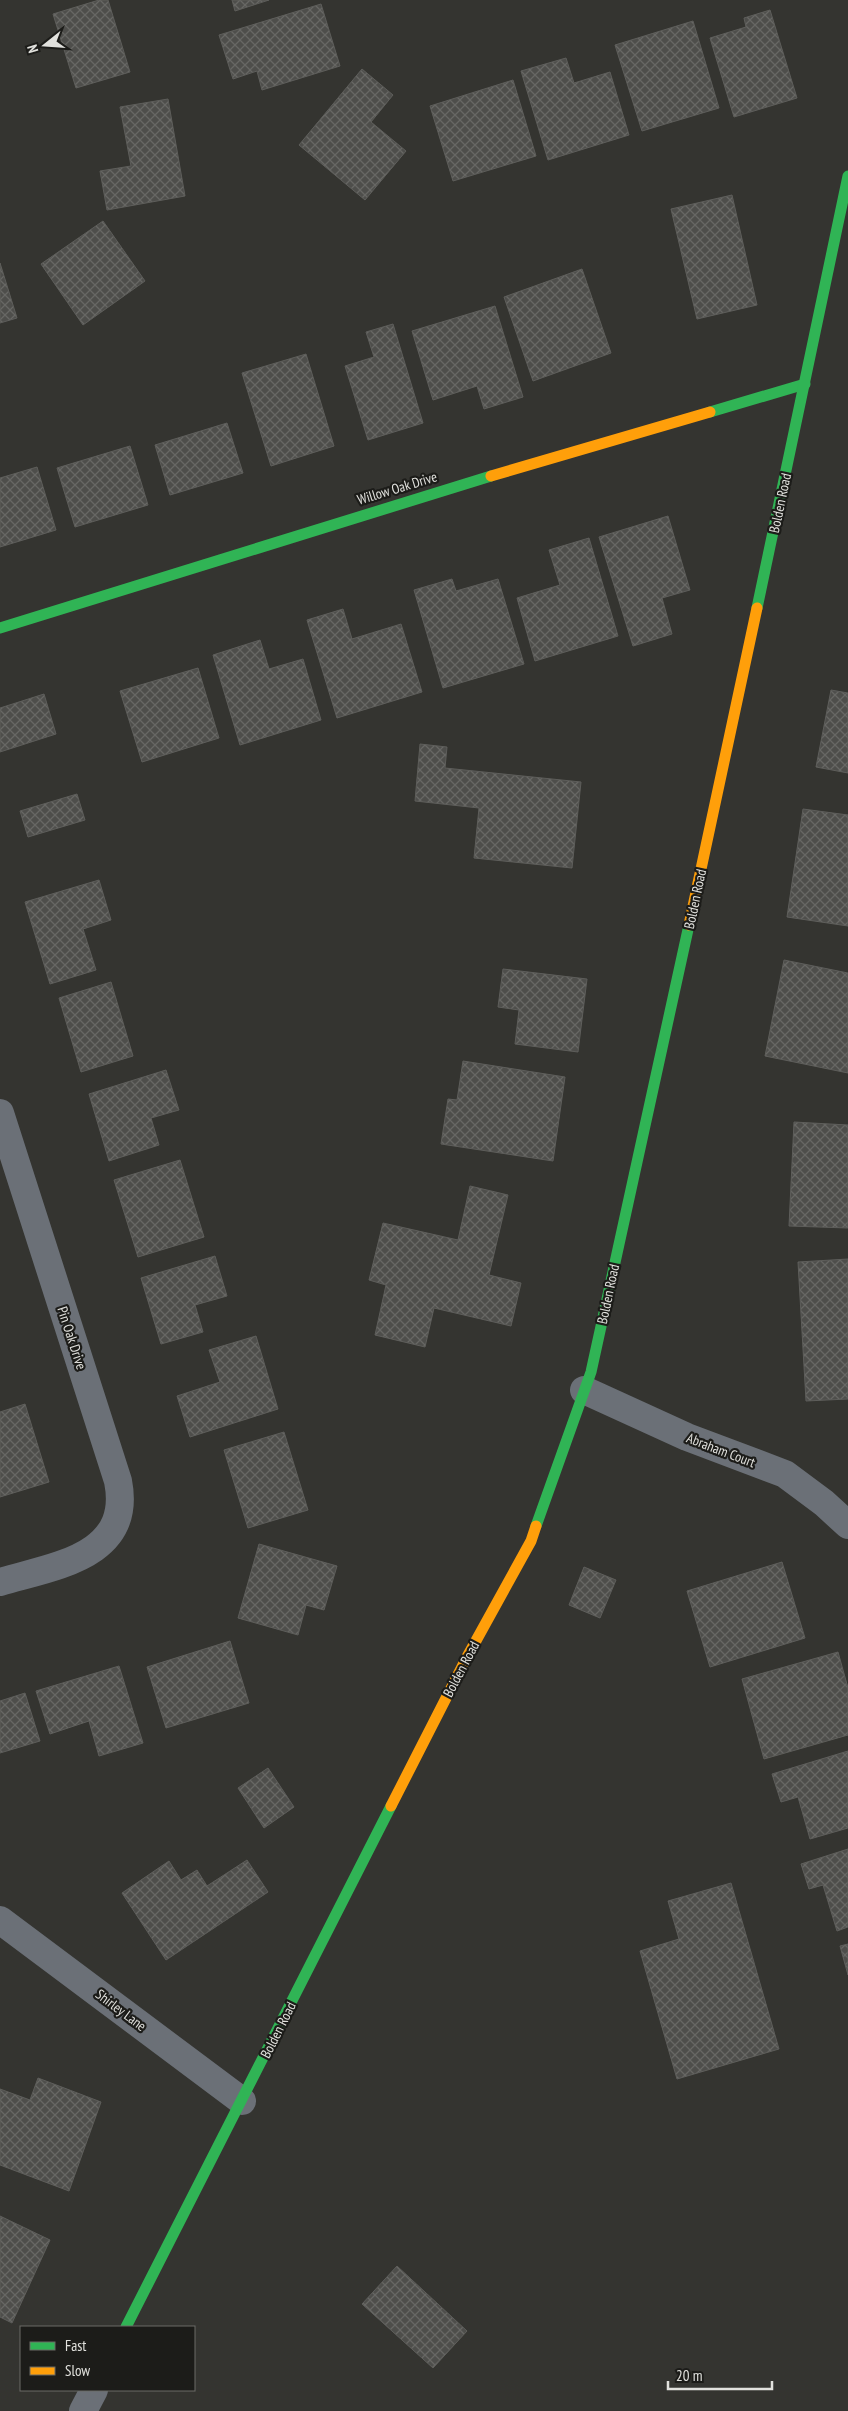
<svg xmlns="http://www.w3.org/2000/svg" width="848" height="2411" font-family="'PT Sans Narrow',sans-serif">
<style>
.building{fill:url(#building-cross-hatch);stroke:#5e5e5b}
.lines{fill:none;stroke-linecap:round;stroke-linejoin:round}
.street{stroke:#6b7077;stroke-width:28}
.fast{stroke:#30b455;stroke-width:11}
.slow{stroke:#ff9f0a;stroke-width:11}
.labels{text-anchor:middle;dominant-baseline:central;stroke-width:4.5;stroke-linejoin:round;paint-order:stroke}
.street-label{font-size:14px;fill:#e1e1dd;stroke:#1c1c19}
</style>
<defs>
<pattern id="building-cross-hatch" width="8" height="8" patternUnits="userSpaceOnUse" patternTransform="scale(1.25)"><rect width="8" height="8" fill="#4e4e4b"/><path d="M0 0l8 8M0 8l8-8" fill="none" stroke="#676764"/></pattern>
</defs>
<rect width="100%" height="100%" fill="#343430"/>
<g class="building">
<path d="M99 0H108L130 72 76 88 53 14Z"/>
<path d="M232 0H269L235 11Z"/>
<path d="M321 4 340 66 262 90 257 71 233 79 219 35Z"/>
<path d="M770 10 797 98 734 117 710 38 746 27 744 18Z"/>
<path d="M693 21 719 108 642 131 615 45Z"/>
<path d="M566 58 574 83 610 72 629 135 548 160 521 71Z"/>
<path d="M362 69 393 95 371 122 406 151 365 200 299 145Z"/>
<path d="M513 80 536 156 453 181 430 106Z"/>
<path d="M168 99 185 196 107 210 100 171 131 166 120 107Z"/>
<path d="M732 195 757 305 697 319 671 209Z"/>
<path d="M103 221 145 281 83 325 41 264Z"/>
<path d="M0 263 17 318 0 323Z"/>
<path d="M582 269 611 353 533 381 504 297Z"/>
<path d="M495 306 523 397 484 409 477 386 433 400 412 331Z"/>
<path d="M393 324 423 423 368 440 345 366 374 357 366 332Z"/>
<path d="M306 354 334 446 271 466 242 373Z"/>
<path d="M227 423 243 473 170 495 155 445Z"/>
<path d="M130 446 148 505 75 527 57 468Z"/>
<path d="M37 467 56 530 0 547V478Z"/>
<path d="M668 516 690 590 662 598 672 634 633 646 599 537Z"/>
<path d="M589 538 618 636 535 661 517 598 560 585 549 550Z"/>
<path d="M452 579 456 591 498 579 524 664 443 688 414 590Z"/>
<path d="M343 609 352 639 401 624 422 692 337 718 307 620Z"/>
<path d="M260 640 269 669 303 659 321 720 240 745 213 655Z"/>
<path d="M198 668 219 738 142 762 120 691Z"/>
<path d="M831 690 848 693V773L816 767Z"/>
<path d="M44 694 56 734 0 752V708Z"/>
<path d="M420 744 447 747 445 768 581 782 572 868 474 858 479 808 415 801Z"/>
<path d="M77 794 85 820 28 837 20 811Z"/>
<path d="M803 809 848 815V926L787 917Z"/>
<path d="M99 880 111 920 83 929 96 970 50 984 25 902Z"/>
<path d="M784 960 848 973V1073L765 1056Z"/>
<path d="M503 969 587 979 578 1052 515 1044 519 1010 498 1007Z"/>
<path d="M111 982 133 1056 81 1072 59 998Z"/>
<path d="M463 1061 565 1077 553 1161 441 1144 448 1099 457 1100Z"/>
<path d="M166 1070 179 1110 151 1118 159 1145 109 1161 89 1094Z"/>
<path d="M794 1122 848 1125V1228L789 1226Z"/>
<path d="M180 1160 204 1237 138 1257 114 1180Z"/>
<path d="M470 1186 508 1195 489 1275 521 1283 511 1326 434 1308 425 1347 375 1335 386 1285 369 1280 383 1223 458 1240Z"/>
<path d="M215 1256 227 1296 195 1305 203 1332 161 1344 141 1278Z"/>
<path d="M848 1259V1399L806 1401 798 1262Z"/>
<path d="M256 1336 278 1409 190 1437 177 1396 220 1382 209 1350Z"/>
<path d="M25 1404 49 1482 0 1497V1412Z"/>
<path d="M284 1432 308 1510 248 1528 224 1450Z"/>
<path d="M259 1544 337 1566 324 1610 306 1605 298 1635 238 1618Z"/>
<path d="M782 1562 805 1638 710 1667 687 1591Z"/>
<path d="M584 1567 616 1580 600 1618 569 1605Z"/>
<path d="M230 1641 249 1703 166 1728 147 1667Z"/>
<path d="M838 1652 848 1688V1735L764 1759 742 1679Z"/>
<path d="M119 1666 143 1743 99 1756 89 1721 50 1734 36 1691Z"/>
<path d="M25 1693 40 1741 0 1753V1701Z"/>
<path d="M848 1751V1828L810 1839 798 1797 781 1802 772 1774Z"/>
<path d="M268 1768 294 1807 264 1828 238 1788Z"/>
<path d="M848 1849V1927L837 1931 823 1885 809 1889 801 1864Z"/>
<path d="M247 1860 268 1892 166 1960 122 1893 169 1861 181 1880 197 1870 207 1886Z"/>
<path d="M731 1883 779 2049 677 2079 640 1951 679 1939 668 1901Z"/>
<path d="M848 1944V1975L840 1946Z"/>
<path d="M38 2078 101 2102 69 2191 0 2165V2089L30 2100Z"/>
<path d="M0 2216 50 2240 12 2323 0 2317Z"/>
<path d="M397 2266 467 2331 433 2368 362 2304Z"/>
</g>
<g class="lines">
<g class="street">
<path d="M0 1113 118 1481C133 1557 54 1566 0 1582"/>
<path d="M584 1390 687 1437 785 1474 824 1503 848 1525"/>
<path d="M0 1920 242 2101"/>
<path d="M83 2411 94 2390"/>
</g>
<g class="fast">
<path d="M710 412 805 384"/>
<path d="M757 608 848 176"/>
<path d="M0 628 491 476"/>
<path d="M536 1526 591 1372 689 925"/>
<path d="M126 2327 391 1806"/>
</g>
<g class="slow">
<path d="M491 476 710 412"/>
<path d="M689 925 757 608"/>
<path d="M391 1806 467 1657 531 1541 536 1526"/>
</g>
</g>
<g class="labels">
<g class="street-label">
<text transform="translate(397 488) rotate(-17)">Willow Oak Drive</text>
<text transform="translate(780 503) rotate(-78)">Bolden Road</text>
<text transform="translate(695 899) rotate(-78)">Bolden Road</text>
<text transform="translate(608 1294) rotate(-78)">Bolden Road</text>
<text transform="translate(72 1338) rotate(72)">Pin Oak Drive</text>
<text transform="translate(721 1450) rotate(21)">Abraham Court</text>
<text transform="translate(461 1669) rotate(-62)">Bolden Road</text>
<text transform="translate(121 2010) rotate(37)">Shirley Lane</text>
<text transform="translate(278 2030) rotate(-63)">Bolden Road</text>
</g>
</g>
<rect x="20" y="2326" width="175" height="65" fill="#1c1c19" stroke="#6b6b67"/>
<rect x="30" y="2342" width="25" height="8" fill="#30b455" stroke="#6b6b67"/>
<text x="65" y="2351" font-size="15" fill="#e1e1dd">Fast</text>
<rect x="30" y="2367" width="25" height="8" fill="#ff9f0a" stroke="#6b6b67"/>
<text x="65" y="2376" font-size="15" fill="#e1e1dd">Slow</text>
<g transform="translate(45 45) rotate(253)" stroke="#1c1c19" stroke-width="4" paint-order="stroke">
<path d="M0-4L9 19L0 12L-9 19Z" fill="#e1e1dd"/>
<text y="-8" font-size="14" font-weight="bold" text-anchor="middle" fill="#e1e1dd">N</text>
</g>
<path d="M668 2381v8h104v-8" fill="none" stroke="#e1e1dd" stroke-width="2.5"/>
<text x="676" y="2381" font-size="15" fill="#e1e1dd" stroke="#1c1c19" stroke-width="4" paint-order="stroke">20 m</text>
</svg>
